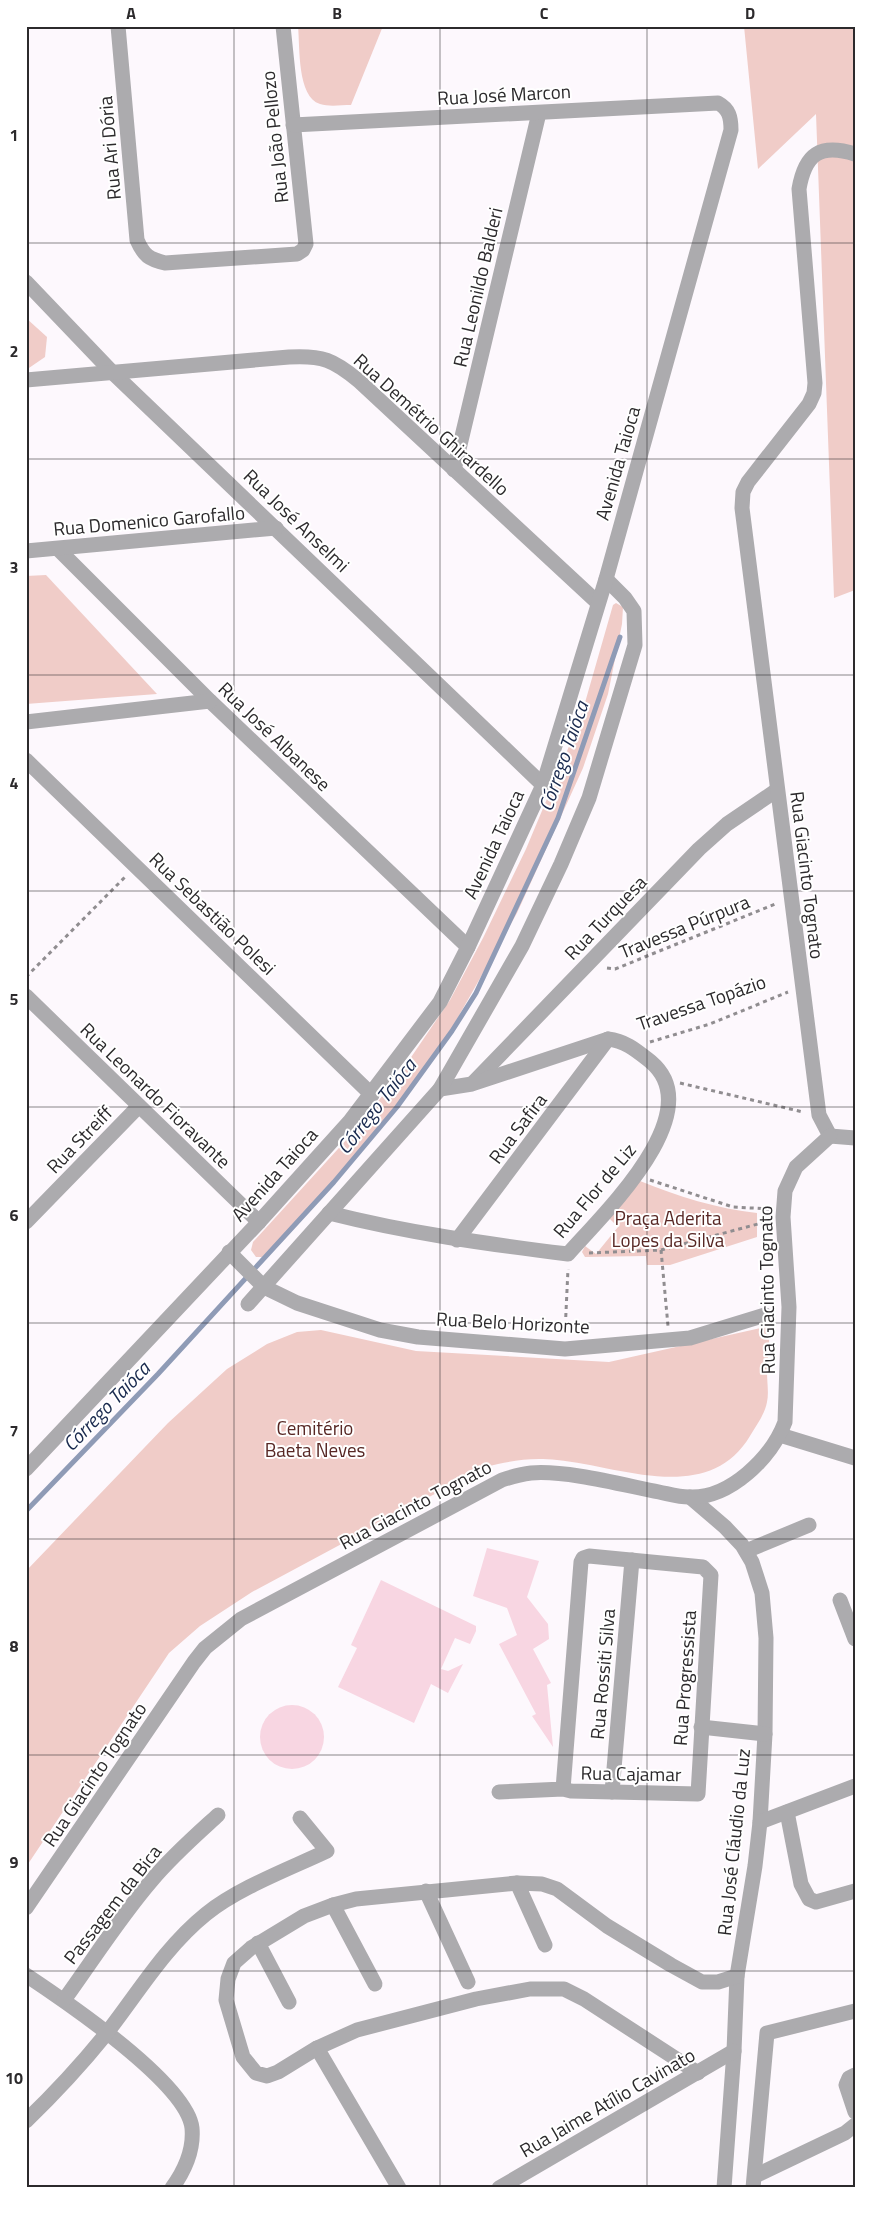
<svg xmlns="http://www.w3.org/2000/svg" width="881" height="2214" font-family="'Titillium Web',sans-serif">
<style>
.green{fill:#f0ccc8}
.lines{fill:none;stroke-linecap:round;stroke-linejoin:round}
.stream{stroke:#8f9bb6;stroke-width:5}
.building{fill:#f8d6e2}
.path{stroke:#908d90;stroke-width:3;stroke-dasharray:4 4;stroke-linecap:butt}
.minor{stroke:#acabae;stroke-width:15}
.grid{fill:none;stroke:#2c2a2c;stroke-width:1;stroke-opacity:0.55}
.labels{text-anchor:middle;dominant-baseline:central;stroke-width:4;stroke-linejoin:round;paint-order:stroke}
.street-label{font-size:19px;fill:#2c2a2c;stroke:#fff}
.park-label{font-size:19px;fill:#572724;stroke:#fff}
.water-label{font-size:20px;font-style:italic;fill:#19294e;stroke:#fff}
.neatline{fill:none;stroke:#2c2a2c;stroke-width:2}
.grid-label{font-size:16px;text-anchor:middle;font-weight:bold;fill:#2c2a2c}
</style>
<rect width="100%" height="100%" fill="#fdf8fd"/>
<g class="green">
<path d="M298 26H383L351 105C341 105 329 107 320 104 297 97 300 47 298 26Z"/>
<path d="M744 26H855V590L834 598 816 114 758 169Z"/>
<path d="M26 318 47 337 45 357 26 370Z"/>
<path d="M46 575 157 694 26 704V576Z"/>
<path d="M616 603 623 607 622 624 608 694 583 768 517 913 444 1042 384 1123 318 1200 262 1257H256L251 1250 253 1242 358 1127 401 1072 450 1000 483 938 526 849 580 720 613 605Z"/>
<path d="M640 1181C677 1196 718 1209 757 1213V1237L670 1265H647L646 1256 585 1257 582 1252 585 1246 596 1254 618 1227 609 1218Z"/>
<path d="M770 1326C769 1341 768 1357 767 1372 767 1382 769 1393 767 1402 765 1414 756 1426 750 1436 708 1506 620 1466 557 1460 529 1457 512 1461 485 1467L252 1592 200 1626 169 1653 26 1867V1571L168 1423 227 1369 267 1344 297 1332 321 1330 416 1351 609 1362Z"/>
</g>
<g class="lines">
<path class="stream" d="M26 1511 158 1374 334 1182 397 1107 452 1031 476 993 558 818 620 637"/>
</g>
<g class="building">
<path d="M487 1548 539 1561 527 1597 548 1624 549 1639 533 1649 551 1683 547 1685 553 1747 532 1716 536 1714 499 1644 517 1635 507 1608 473 1596Z"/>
<path d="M381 1580 476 1626V1631L470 1644 455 1638 441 1669 448 1671 463 1664 448 1693 431 1684 414 1723 338 1687 357 1648 351 1645Z"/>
<circle cx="292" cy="1737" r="32"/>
</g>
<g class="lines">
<g class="path">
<path d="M607 968 615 969 778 903"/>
<path d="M26 977 125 877"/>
<path d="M650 1042 710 1024 788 992"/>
<path d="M680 1083 803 1112"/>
<path d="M650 1180 733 1207 770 1209"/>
<path d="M661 1250 668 1326"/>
<path d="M589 1253 661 1250 769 1221"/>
<path d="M565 1333 568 1269"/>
</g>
<g class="minor">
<path d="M118 26 137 240C144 256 149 259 165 263L297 254 303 250 306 244 283 26"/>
<path d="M26 282 112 372 543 785"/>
<path d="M26 380 289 357C322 355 334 360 359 381L598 603"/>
<path d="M454 470 539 113"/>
<path d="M58 549 210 701 468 947"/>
<path d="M26 551 276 528"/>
<path d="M26 722 210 701"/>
<path d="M26 760 372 1095"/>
<path d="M26 996 259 1222"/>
<path d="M473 1083 699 849 727 824 777 790"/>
<path d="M830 1136 819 1115 742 508 743 492 748 482 809 404 814 393 815 383 799 189C805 154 820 143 855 154"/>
<path d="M830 1136 855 1138"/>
<path d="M329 1213C408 1233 487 1244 568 1254 601 1216 711 1113 651 1062 637 1051 626 1041 608 1039L472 1084 440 1089"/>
<path d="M26 1222 139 1106"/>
<path d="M457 1240 608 1039"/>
<path d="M229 1252 264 1287 297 1303 380 1330 418 1337 565 1349 690 1338 765 1315"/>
<path d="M248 1304 440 1089 522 946 561 864 589 798 635 645 634 611 625 598 606 579"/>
<path d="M780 1435 855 1458"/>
<path d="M26 1469 259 1222 350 1121 440 1002 468 947 543 785 606 579 731 130C731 117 729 109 718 103L293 125"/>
<path d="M690 1497 725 1527 742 1545 752 1562 762 1593 766 1638 765 1734 760 1822 755 1866 737 1976 734 2051 724 2188"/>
<path d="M746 1551 809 1525"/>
<path d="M840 1600 855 1639"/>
<path d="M701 1727 765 1734"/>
<path d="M499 1792 563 1789 571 1791 698 1794 711 1575 703 1567 589 1556 583 1558 581 1562 563 1789"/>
<path d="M612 1792 632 1560"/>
<path d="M787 1812 801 1884 809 1899 816 1902 855 1891"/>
<path d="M760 1822 855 1786"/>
<path d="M517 1883 545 1945"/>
<path d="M426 1891 468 1982"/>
<path d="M333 1905 375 1984"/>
<path d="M26 1908 194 1662 205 1648 241 1619 502 1480C511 1477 522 1474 531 1473 567 1470 623 1485 659 1492 669 1494 679 1497 689 1497 730 1499 772 1457 785 1422L789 1307 783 1217 785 1191 796 1167 830 1136"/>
<path d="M258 1943 289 2002"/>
<path d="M26 1975C65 2001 187 2083 192 2128 194 2150 185 2170 172 2188"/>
<path d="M64 2000C93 1960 120 1917 152 1880 172 1856 195 1836 218 1815"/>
<path d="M317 2048 399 2188"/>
<path d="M698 2073 584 1999 564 1989H530L476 1999 357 2030 317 2048 278 2072 267 2076 256 2073 243 2057 226 2000 228 1979 234 1963 251 1948 304 1916 333 1905 356 1899 517 1883 542 1884 557 1889 607 1926 671 1965 702 1982H718L737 1976"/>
<path d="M855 2075 849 2078 846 2085 855 2112"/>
<path d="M26 2121C55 2093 81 2065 106 2034 138 1993 165 1947 206 1914 238 1888 289 1869 327 1851L300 1818"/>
<path d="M755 2176 845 2133 855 2125"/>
<path d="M499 2188 734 2051"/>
<path d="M753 2188 767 2033 855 2011"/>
</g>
</g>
<path class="grid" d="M234 26V2188M440 26V2188M647 26V2188M26 243H855M26 459H855M26 675H855M26 891H855M26 1107H855M26 1323H855M26 1539H855M26 1755H855M26 1971H855"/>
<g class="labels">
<g class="street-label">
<text transform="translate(504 94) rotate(-3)">Rua José Marcon</text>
<text transform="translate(274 137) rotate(-96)">Rua João Pellozo</text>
<text transform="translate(109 148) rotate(-95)">Rua Ari Dória</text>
<text transform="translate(477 287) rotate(-77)">Rua Leonildo Balderi</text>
<text transform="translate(432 424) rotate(42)">Rua Demétrio Ghirardello</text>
<text transform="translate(617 463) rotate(-74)">Avenida Taioca</text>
<text transform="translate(149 520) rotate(-5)">Rua Domenico Garofallo</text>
<text transform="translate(297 520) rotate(44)">Rua José Anselmi</text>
<text transform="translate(275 736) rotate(44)">Rua José Albanese</text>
<text transform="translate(493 844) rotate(-65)">Avenida Taioca</text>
<text transform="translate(808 875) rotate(83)">Rua Giacinto Tognato</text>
<text transform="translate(213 913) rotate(44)">Rua Sebastião Polesi</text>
<text transform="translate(605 917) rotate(-46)">Rua Turquesa</text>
<text transform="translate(684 926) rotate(-22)">Travessa Púrpura</text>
<text transform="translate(701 1002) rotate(-19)">Travessa Topázio</text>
<text transform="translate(156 1095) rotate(44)">Rua Leonardo Fioravante</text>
<text transform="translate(517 1128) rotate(-53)">Rua Safira</text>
<text transform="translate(79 1139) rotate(-46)">Rua Streiff</text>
<text transform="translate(274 1174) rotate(-48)">Avenida Taioca</text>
<text transform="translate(594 1190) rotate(-50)">Rua Flor de Liz</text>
<text transform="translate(766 1290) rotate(-91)">Rua Giacinto Tognato</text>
<text transform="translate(513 1322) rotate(3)">Rua Belo Horizonte</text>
<text transform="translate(415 1504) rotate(-28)">Rua Giacinto Tognato</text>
<text transform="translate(602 1674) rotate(-85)">Rua Rossiti Silva</text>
<text transform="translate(684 1678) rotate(-86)">Rua Progressista</text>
<text transform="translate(631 1773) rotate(1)">Rua Cajamar</text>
<text transform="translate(94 1774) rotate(-56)">Rua Giacinto Tognato</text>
<text transform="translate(733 1842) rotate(-84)">Rua José Cláudio da Luz</text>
<text transform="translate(112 1904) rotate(-52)">Passagem da Bica</text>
<text transform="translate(607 2102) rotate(-30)">Rua Jaime Atílio Cavinato</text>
</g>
<g class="park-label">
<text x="668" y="1217">Praça Aderita<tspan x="668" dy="22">Lopes da Silva</tspan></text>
<text x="315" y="1427">Cemitério<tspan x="315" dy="22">Baeta Neves</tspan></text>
</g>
<g class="water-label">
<text transform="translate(563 756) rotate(-71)">Córrego Taióca</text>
<text transform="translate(376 1106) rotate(-52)">Córrego Taióca</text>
<text transform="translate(106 1406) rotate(-46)">Córrego Taióca</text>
</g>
</g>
<rect width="881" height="2214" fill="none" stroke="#ffffff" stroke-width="55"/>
<rect x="28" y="28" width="826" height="2158" class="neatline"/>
<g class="grid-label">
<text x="131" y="19">A</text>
<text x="337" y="19">B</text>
<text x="544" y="19">C</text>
<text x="750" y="19">D</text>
<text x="14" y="141">1</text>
<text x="14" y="357">2</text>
<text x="14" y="573">3</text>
<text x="14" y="789">4</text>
<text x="14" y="1005">5</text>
<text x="14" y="1221">6</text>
<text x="14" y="1437">7</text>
<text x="14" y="1652">8</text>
<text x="14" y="1868">9</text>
<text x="14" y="2084">10</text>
</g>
</svg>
